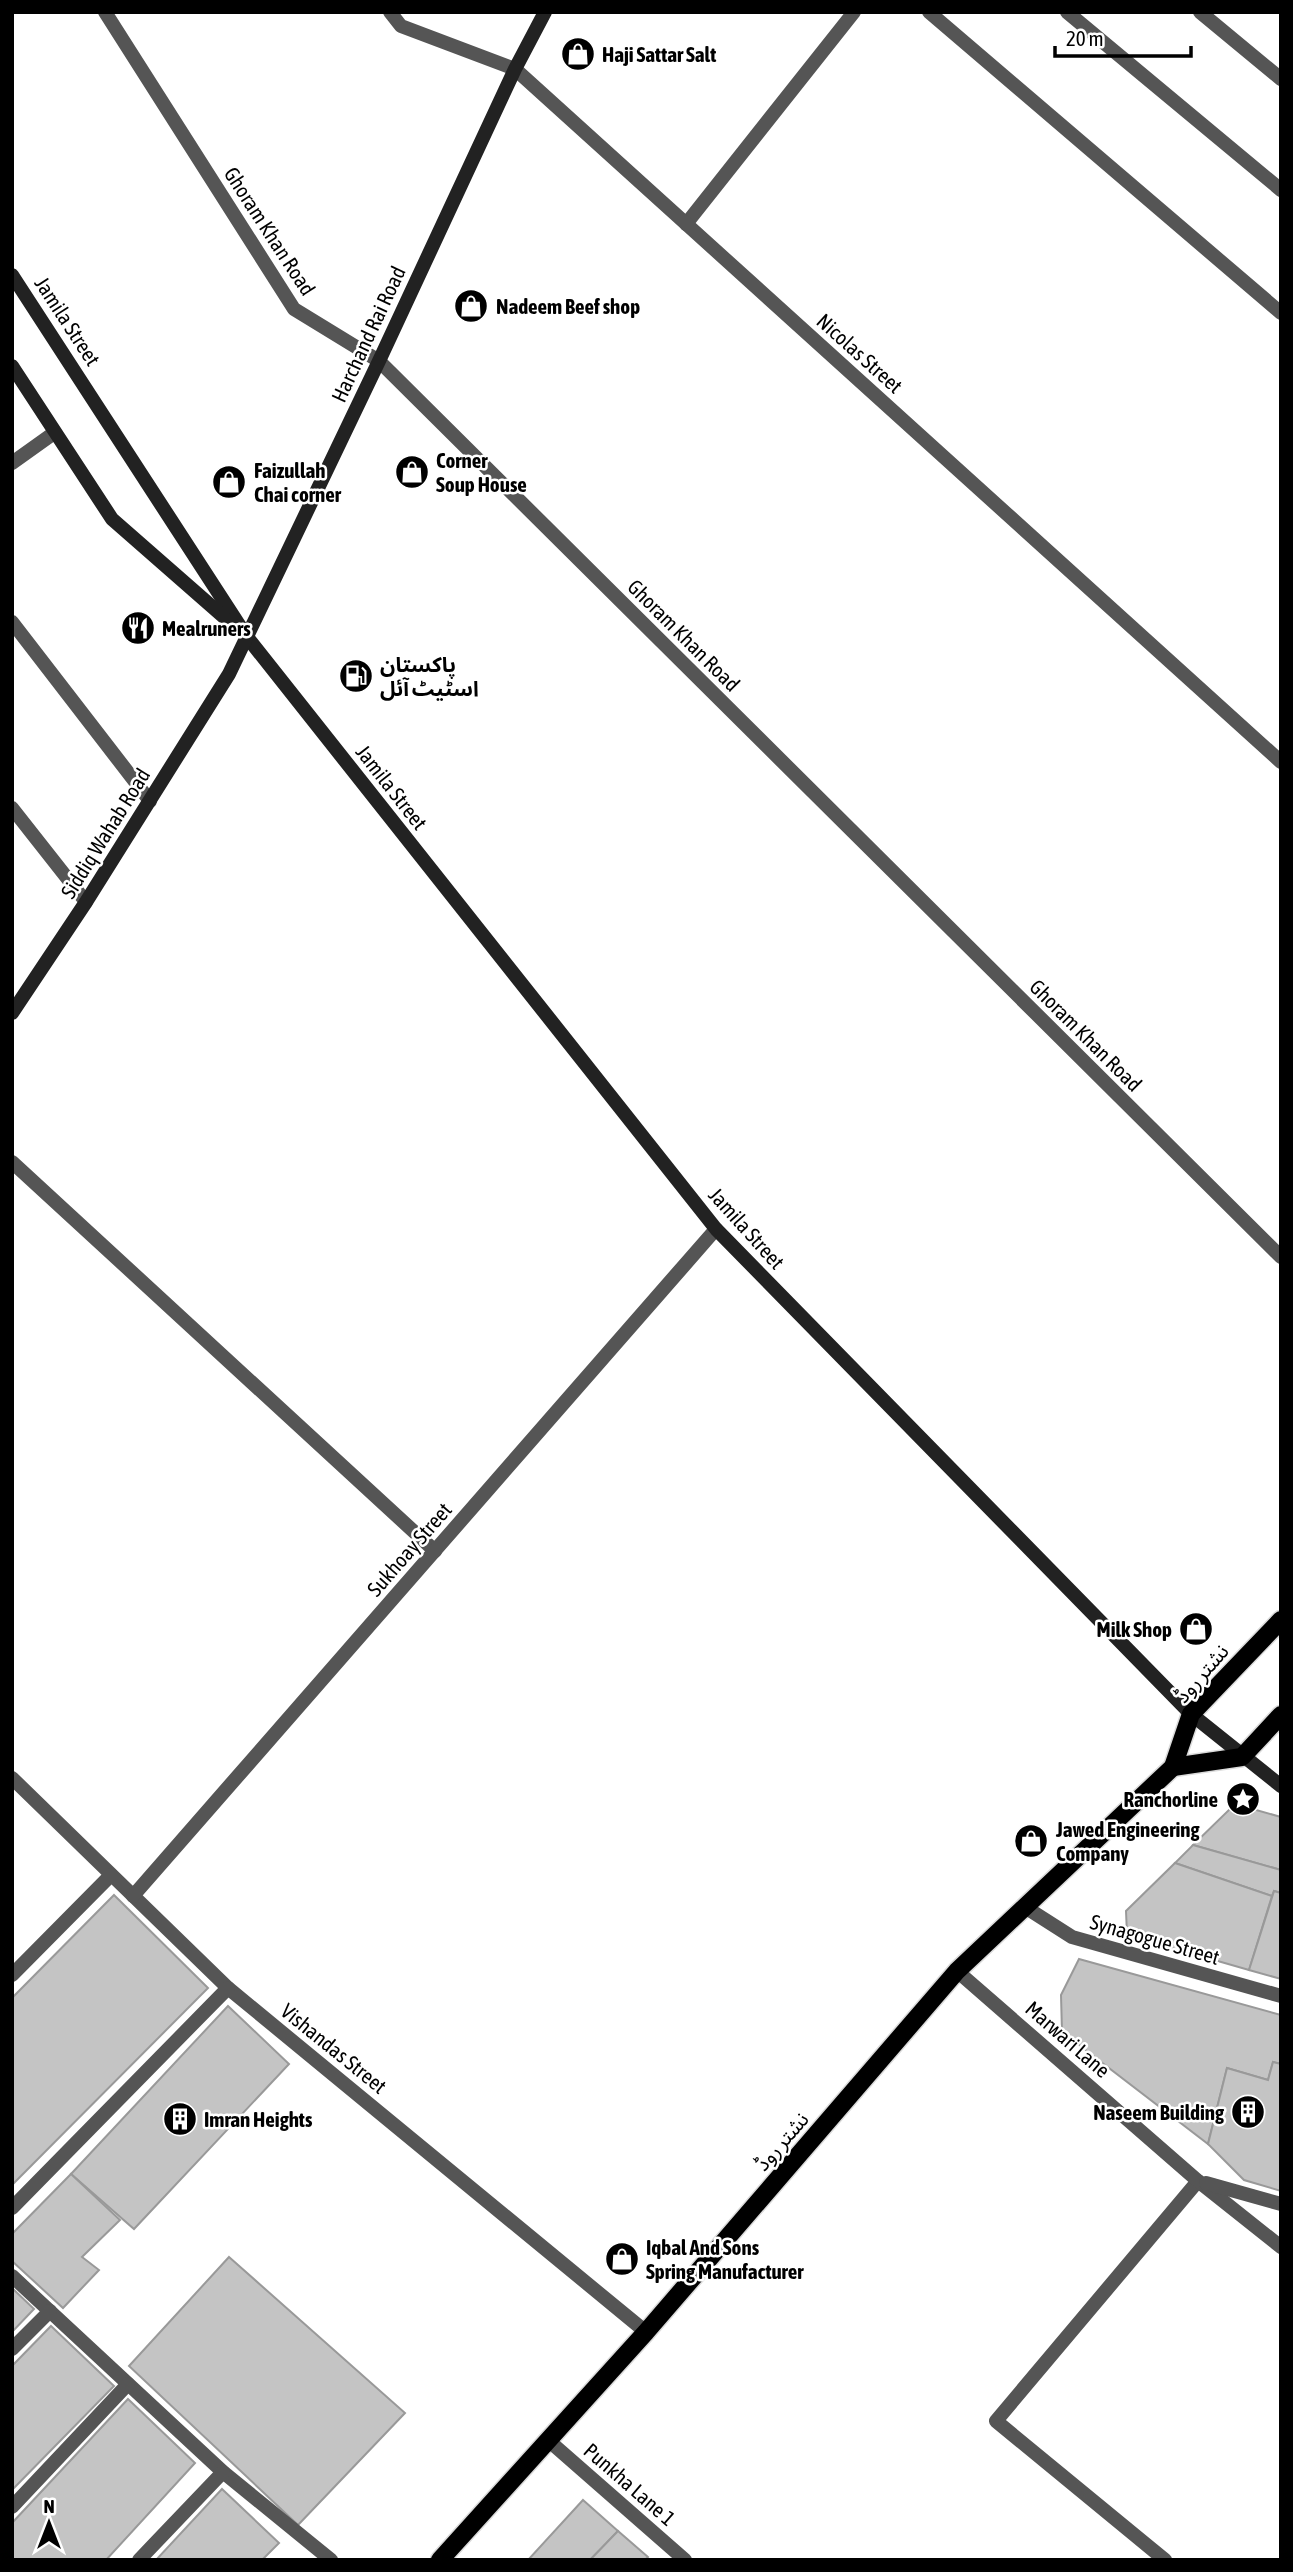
<svg xmlns="http://www.w3.org/2000/svg" width="1293" height="2572" font-family="'Asap Condensed','Noto Sans Arabic',sans-serif">
<style>
.building{fill:#c4c4c4;stroke:#999;stroke-width:2}
.lines{fill:none;stroke-linecap:round;stroke-linejoin:round}
.primary-casing{stroke:#dbdbdb;stroke-width:21}
.lane{stroke:#555;stroke-width:14}
.street{stroke:#555;stroke-width:14}
.secondary{stroke:#222;stroke-width:14}
.primary{stroke:#000;stroke-width:18}
.labels{text-anchor:middle;dominant-baseline:central;stroke-width:5;stroke-linejoin:round;paint-order:stroke}
.poi-label{font-size:21px;font-weight:bold;fill:#000;stroke:#fff;text-anchor:start}
.street-label{font-size:21px;fill:#000;stroke:#fff}
</style>
<rect width="100%" height="100%" fill="#fff"/>
<g class="building">
<path d="M1235 1804 1281 1817V1870L1193 1845Z"/>
<path d="M1193 1845 1281 1870V1893L1274 1891 1272 1896 1175 1863Z"/>
<path d="M1175 1863 1272 1896 1249 1970 1127 1935 1126 1911Z"/>
<path d="M1274 1891 1281 1893V1979L1249 1970Z"/>
<path d="M114 1895 208 1988 12 2185V1998Z"/>
<path d="M1079 1959 1281 2015V2064L1273 2062 1268 2080 1227 2068 1208 2144 1062 2032 1061 1995Z"/>
<path d="M228 2006 289 2064 134 2229 71 2174Z"/>
<path d="M1273 2062 1281 2064V2191L1244 2180 1208 2144 1227 2068 1268 2080Z"/>
<path d="M71 2174 120 2220 82 2257 99 2270 63 2308 12 2261V2234Z"/>
<path d="M229 2257 405 2413 298 2525 129 2366Z"/>
<path d="M12 2288 34 2309 12 2332Z"/>
<path d="M51 2326 114 2386 12 2490V2366Z"/>
<path d="M128 2399 195 2463 106 2560H12V2523Z"/>
<path d="M222 2489 279 2543 262 2560H156Z"/>
<path d="M583 2500 618 2531 590 2560H528Z"/>
<path d="M618 2531 648 2557 645 2560H590Z"/>
</g>
<g class="lines">
<g class="primary-casing">
<g id="primary">
<path d="M1173 1767 1242 1757 1281 1715"/>
<path d="M440 2560 646 2332 957 1971 1173 1767 1191 1714 1281 1620"/>
</g>
</g>
<g class="lane">
<path d="M929 12 1281 313"/>
<path d="M1067 12 1281 190"/>
<path d="M1200 12 1281 79"/>
<path d="M686 224 854 12"/>
<path d="M1165 2560 996 2421 1198 2181"/>
</g>
<g class="street">
<path d="M105 12 294 309 379 361 1281 1257"/>
<path d="M390 12 401 26 515 69 1281 762"/>
<path d="M12 463 54 433"/>
<path d="M12 622 150 801"/>
<path d="M12 808 86 902"/>
<path d="M12 1162 435 1551"/>
<path d="M12 1778 228 1988 646 2332"/>
<path d="M133 1896 716 1229"/>
<path d="M1025 1907 1072 1937 1281 1996"/>
<path d="M957 1971 1198 2181 1281 2247"/>
<path d="M12 1975 111 1875"/>
<path d="M1206 2183 1281 2204"/>
<path d="M12 2208 228 1988"/>
<path d="M12 2276 223 2472 331 2560"/>
<path d="M12 2349 50 2311"/>
<path d="M548 2440 685 2560"/>
<path d="M12 2507 128 2384"/>
<path d="M139 2560 223 2472"/>
</g>
<g class="secondary">
<path d="M12 275 247 637 716 1229 1191 1714 1281 1786"/>
<path d="M12 366 112 519 233 625"/>
<path d="M12 1013 86 902 229 674 379 361 515 69 545 12"/>
</g>
<use href="#primary" class="primary"/>
</g>
<defs>
<g id="shop-disc" transform="scale(1.75)"><circle r="9.5" fill="#000" stroke="#fff"/><path d="M-5-2.5h2.3a2.7 3.5 0 0 1 5.4 0H5L5.5 6h-11ZM-1.5-2.5h3a1.5 2.3 0 0 0-3 0Z" fill="#fff"/></g>
<g id="restaurant-disc" transform="scale(1.75)"><circle r="9.5" fill="#000" stroke="#fff"/><path d="M-5-6h1v4h1v-4h1v4h1v-4h1v5L-1.5 .5V6h-2V.5L-5-1ZM5-6V6H3V1.5H1.5Q1.5-4 5-6Z" fill="#fff"/></g>
<g id="fuel-disc" transform="scale(1.75)"><circle r="9.5" fill="#000" stroke="#fff"/><path d="M-5.5-6h7V0h2V4h1.3V-2.5L3-4.5l.8-.8L6-3V5H2.5V1h-1V6h-7ZM-4.2-4.7v3.2H.2V-4.7Z" fill="#fff"/></g>
<g id="sight-disc" transform="scale(1.75)"><circle r="9.5" fill="#000" stroke="#fff"/><path d="M0-6L1.8-2.2L6-1.7L2.9 1.2L3.7 5.4L0 3.3L-3.7 5.4L-2.9 1.2L-6-1.7L-1.8-2.2Z" fill="#fff"/></g>
<g id="building-disc" transform="scale(1.75)"><circle r="9.5" fill="#000" stroke="#fff"/><path d="M-4-6H4V6H1V3H-1V6H-4ZM-2.5-4.3h1.7v1.8h-1.7ZM.8-4.3h1.7v1.8H.8ZM-2.5-1h1.7V.8h-1.7ZM.8-1h1.7V.8H.8Z" fill="#fff"/></g>
</defs>
<g fill-rule="evenodd">
<use href="#shop-disc" x="578" y="54"/>
<use href="#shop-disc" x="471" y="306"/>
<use href="#shop-disc" x="412" y="472"/>
<use href="#shop-disc" x="229" y="482"/>
<use href="#restaurant-disc" x="138" y="628"/>
<use href="#fuel-disc" x="356" y="676"/>
<use href="#shop-disc" x="1196" y="1629"/>
<use href="#sight-disc" x="1243" y="1799"/>
<use href="#shop-disc" x="1031" y="1841"/>
<use href="#building-disc" x="1248" y="2112"/>
<use href="#building-disc" x="180" y="2119"/>
<use href="#shop-disc" x="622" y="2259"/>
</g>
<g class="labels">
<g class="poi-label">
<text x="602" y="54">Haji Sattar Salt</text>
<text x="496" y="306">Nadeem Beef shop</text>
<text x="436" y="460">Corner<tspan x="436" dy="24">Soup House</tspan></text>
<text x="254" y="470">Faizullah<tspan x="254" dy="24">Chai corner</tspan></text>
<text x="162" y="628">Mealruners</text>
<text x="380" y="664">پاکستان<tspan x="380" dy="24">اسٹیٹ آئل</tspan></text>
<text x="1172" y="1629" text-anchor="end">Milk Shop</text>
<text x="1218" y="1799" text-anchor="end">Ranchorline</text>
<text x="1056" y="1829">Jawed Engineering<tspan x="1056" dy="24">Company</tspan></text>
<text x="1224" y="2112" text-anchor="end">Naseem Building</text>
<text x="204" y="2119">Imran Heights</text>
<text x="646" y="2247">Iqbal And Sons<tspan x="646" dy="24">Spring Manufacturer</tspan></text>
</g>
<g class="street-label">
<text transform="translate(270 231) rotate(57)">Ghoram Khan Road</text>
<text transform="translate(68 321) rotate(57)">Jamila Street</text>
<text transform="translate(368 334) rotate(-65)">Harchand Rai Road</text>
<text transform="translate(860 353) rotate(42)">Nicolas Street</text>
<text transform="translate(684 635) rotate(45)">Ghoram Khan Road</text>
<text transform="translate(392 787) rotate(52)">Jamila Street</text>
<text transform="translate(105 833) rotate(-58)">Siddiq Wahab Road</text>
<text transform="translate(1086 1035) rotate(45)">Ghoram Khan Road</text>
<text transform="translate(747 1228) rotate(48)">Jamila Street</text>
<text transform="translate(409 1549) rotate(-49)">Sukhoay Street</text>
<text transform="translate(1201 1673) rotate(-49)">نشتر روڈ</text>
<text transform="translate(1155 1939) rotate(16)">Synagogue Street</text>
<text transform="translate(1068 2039) rotate(41)">Marwari Lane</text>
<text transform="translate(334 2048) rotate(39)">Vishandas Street</text>
<text transform="translate(781 2141) rotate(-49)">نشتر روڈ</text>
<text transform="translate(630 2484) rotate(41)">Punkha Lane 1</text>
</g>
</g>
<rect width="1293" height="2572" fill="none" stroke="#000000" stroke-width="28"/>
<g transform="translate(49 2523)" stroke="#ffffff" stroke-width="5" paint-order="stroke">
<path d="M0-5L12 26L0 18L-12 26Z" fill="#000000"/>
<text y="-10" font-size="19" font-weight="bold" text-anchor="middle" fill="#000000">N</text>
</g>
<path d="M1055 46v10h136v-10" fill="none" stroke="#000000" stroke-width="3.5"/>
<text x="1066" y="46" font-size="21" fill="#000000" stroke="#ffffff" stroke-width="5" paint-order="stroke">20 m</text>
</svg>
